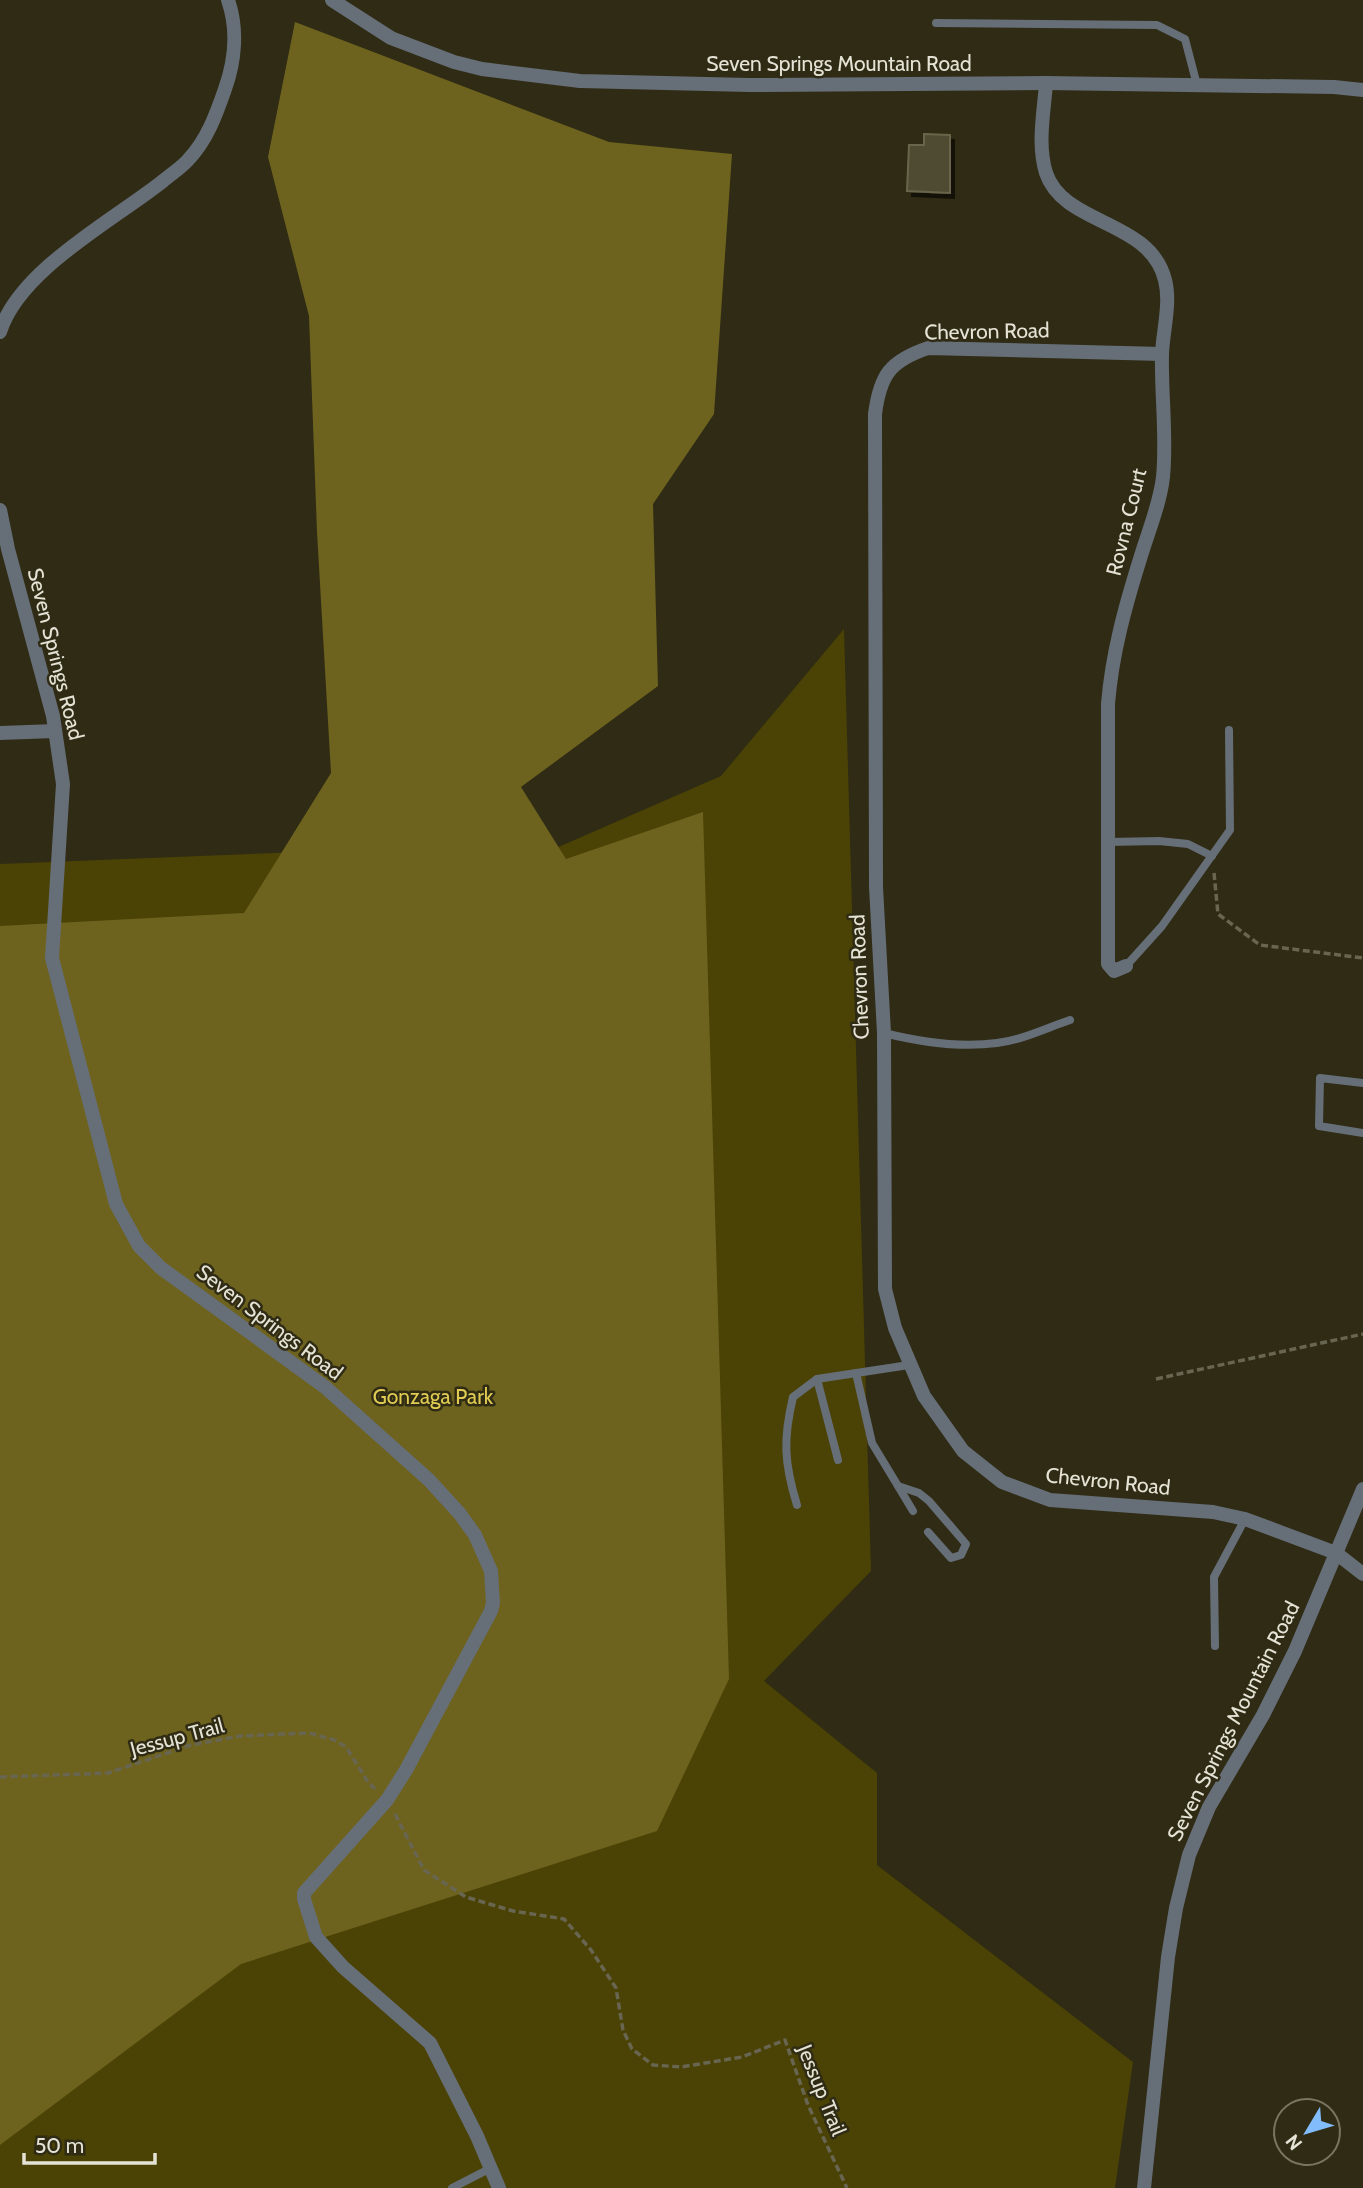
<svg xmlns="http://www.w3.org/2000/svg" width="1363" height="2188" font-family="Cabin,sans-serif">
<style>
.green{fill:#4b4205}
.forest{fill:#6e631e}
.building{fill:#4f4b33;stroke:#69654c;stroke-width:2;filter:url(#shadow)}
.lines{fill:none;stroke-linecap:round;stroke-linejoin:round}
.path{stroke:#686551;stroke-width:3.5;stroke-dasharray:7 3.5;stroke-linecap:butt}
.service{stroke:#666e77;stroke-width:8}
.minor{stroke:#666e77;stroke-width:14}
.tertiary{stroke:#666e77;stroke-width:14}
.labels{text-anchor:middle;dominant-baseline:central;stroke-width:5;stroke-linejoin:round;paint-order:stroke}
.street-label{font-size:21px;fill:#e5e3d5;stroke:#2f2b14}
.park-label{font-size:21px;fill:#e0cc53;stroke:#2f2b14}
</style>
<defs>
<filter id="shadow"><feDropShadow dx="5" dy="5" stdDeviation="0" flood-color="#0009"/></filter>
</defs>
<rect width="100%" height="100%" fill="#2f2b14"/>
<path class="green" d="M844 629 871 1571 764 1681 877 1773V1865L1133 2062 1115 2188H0V864L300 852 311 955 721 776Z"/>
<path class="forest" d="M295 22 609 142 732 154 714 414 653 504 658 686 521 787 566 859 703 812 729 1679 657 1831 241 1964 0 2145V926L244 913 331 773 317 532 309 316 268 157Z"/>
<path class="building" d="M924 134 950 135V193L907 191 909 145H924Z"/>
<g class="lines">
<g class="path">
<path d="M1214 873 1218 914 1260 945 1363 958"/>
<path d="M1156 1379 1363 1334"/>
<path d="M0 1777 108 1773 191 1745 240 1736 309 1733 334 1740 346 1747 368 1782 375 1789"/>
<path d="M395 1814 424 1870 466 1897 513 1911 564 1919 591 1950 616 1988 623 2030 632 2049 653 2065 681 2067 742 2057 785 2040 808 2105 847 2188"/>
</g>
<g class="service">
<path d="M936 23 1157 25 1185 39 1197 85"/>
<path d="M1108 842 1159 841 1188 844 1212 856"/>
<path d="M1126 966 1162 926 1230 830 1229 730"/>
<path d="M884 1033C920 1042 959 1048 997 1043 1022 1040 1046 1028 1070 1020"/>
<path d="M1363 1083 1320 1078 1319 1126 1363 1133"/>
<path d="M856 1373 872 1443 898 1486 919 1493 929 1501 966 1544 961 1555 951 1558 928 1532"/>
<path d="M817 1379 838 1460"/>
<path d="M898 1486 913 1511"/>
<path d="M797 1505C784 1463 783 1439 793 1397L817 1379 909 1365"/>
<path d="M1215 1646 1214 1577 1245 1519"/>
<path d="M452 2188 491 2168"/>
</g>
<g class="minor">
<path d="M1046 83C1044 112 1037 144 1046 173 1064 226 1150 219 1165 280 1171 303 1163 330 1162 354 1161 394 1167 436 1163 477 1160 504 1148 532 1140 559 1125 607 1112 654 1108 704V964L1114 971 1126 966"/>
<path d="M0 332C19 270 114 220 163 181 171 174 181 168 188 160 207 140 216 115 225 89 235 61 238 29 228 0"/>
<path d="M1162 354 928 348C890 361 880 375 875 414L876 887 884 1033 885 1289 895 1328 924 1396 963 1451 1002 1482 1050 1500 1213 1512 1245 1519 1336 1553 1363 1574"/>
<path d="M0 510 8 549 53 716 63 784 52 958 116 1204 139 1246 161 1268 325 1387 429 1480 460 1514 475 1535 491 1571 493 1603 491 1611 406 1770 387 1800 304 1893V1899L316 1937 343 1967 430 2043 477 2136 499 2188"/>
<path d="M0 733 55 731"/>
</g>
<g class="tertiary">
<path d="M332 0 391 38 454 62 482 69 580 81 749 85 1046 83 1334 87 1363 90"/>
<path d="M1144 2188 1168 1957 1176 1908 1189 1855 1209 1807 1263 1715 1295 1651 1363 1489"/>
</g>
</g>
<g class="labels">
<g class="street-label">
<text x="839" y="63">Seven Springs Mountain Road</text>
<text transform="translate(987 331) rotate(-1)">Chevron Road</text>
<text transform="translate(1126 522) rotate(-76)">Rovna Court</text>
<text transform="translate(56 654) rotate(76)">Seven Springs Road</text>
<text transform="translate(859 977) rotate(-92)">Chevron Road</text>
<text transform="translate(270 1322) rotate(37)">Seven Springs Road</text>
<text transform="translate(1108 1481) rotate(6)">Chevron Road</text>
<text transform="translate(1233 1721) rotate(-63)">Seven Springs Mountain Road</text>
<text transform="translate(177 1737) rotate(-15)">Jessup Trail</text>
<text transform="translate(822 2090) rotate(68)">Jessup Trail</text>
</g>
<g class="park-label">
<text x="433" y="1396">Gonzaga Park</text>
</g>
</g>
<g transform="translate(1307 2132) rotate(232)"><circle r="33" fill="#2f2b14" stroke="#787561" stroke-width="2"/>
<path d="M0-5L12 26L0 18L-12 26Z" fill="#82bcfa"/>
<text y="-10" font-size="19" font-weight="bold" text-anchor="middle" fill="#e5e3d5">N</text>
</g>
<path d="M24 2153v10h131v-10" fill="none" stroke="#e5e3d5" stroke-width="3.5"/>
<text x="35" y="2153" font-size="21" fill="#e5e3d5" stroke="#2f2b14" stroke-width="5" paint-order="stroke">50 m</text>
</svg>
